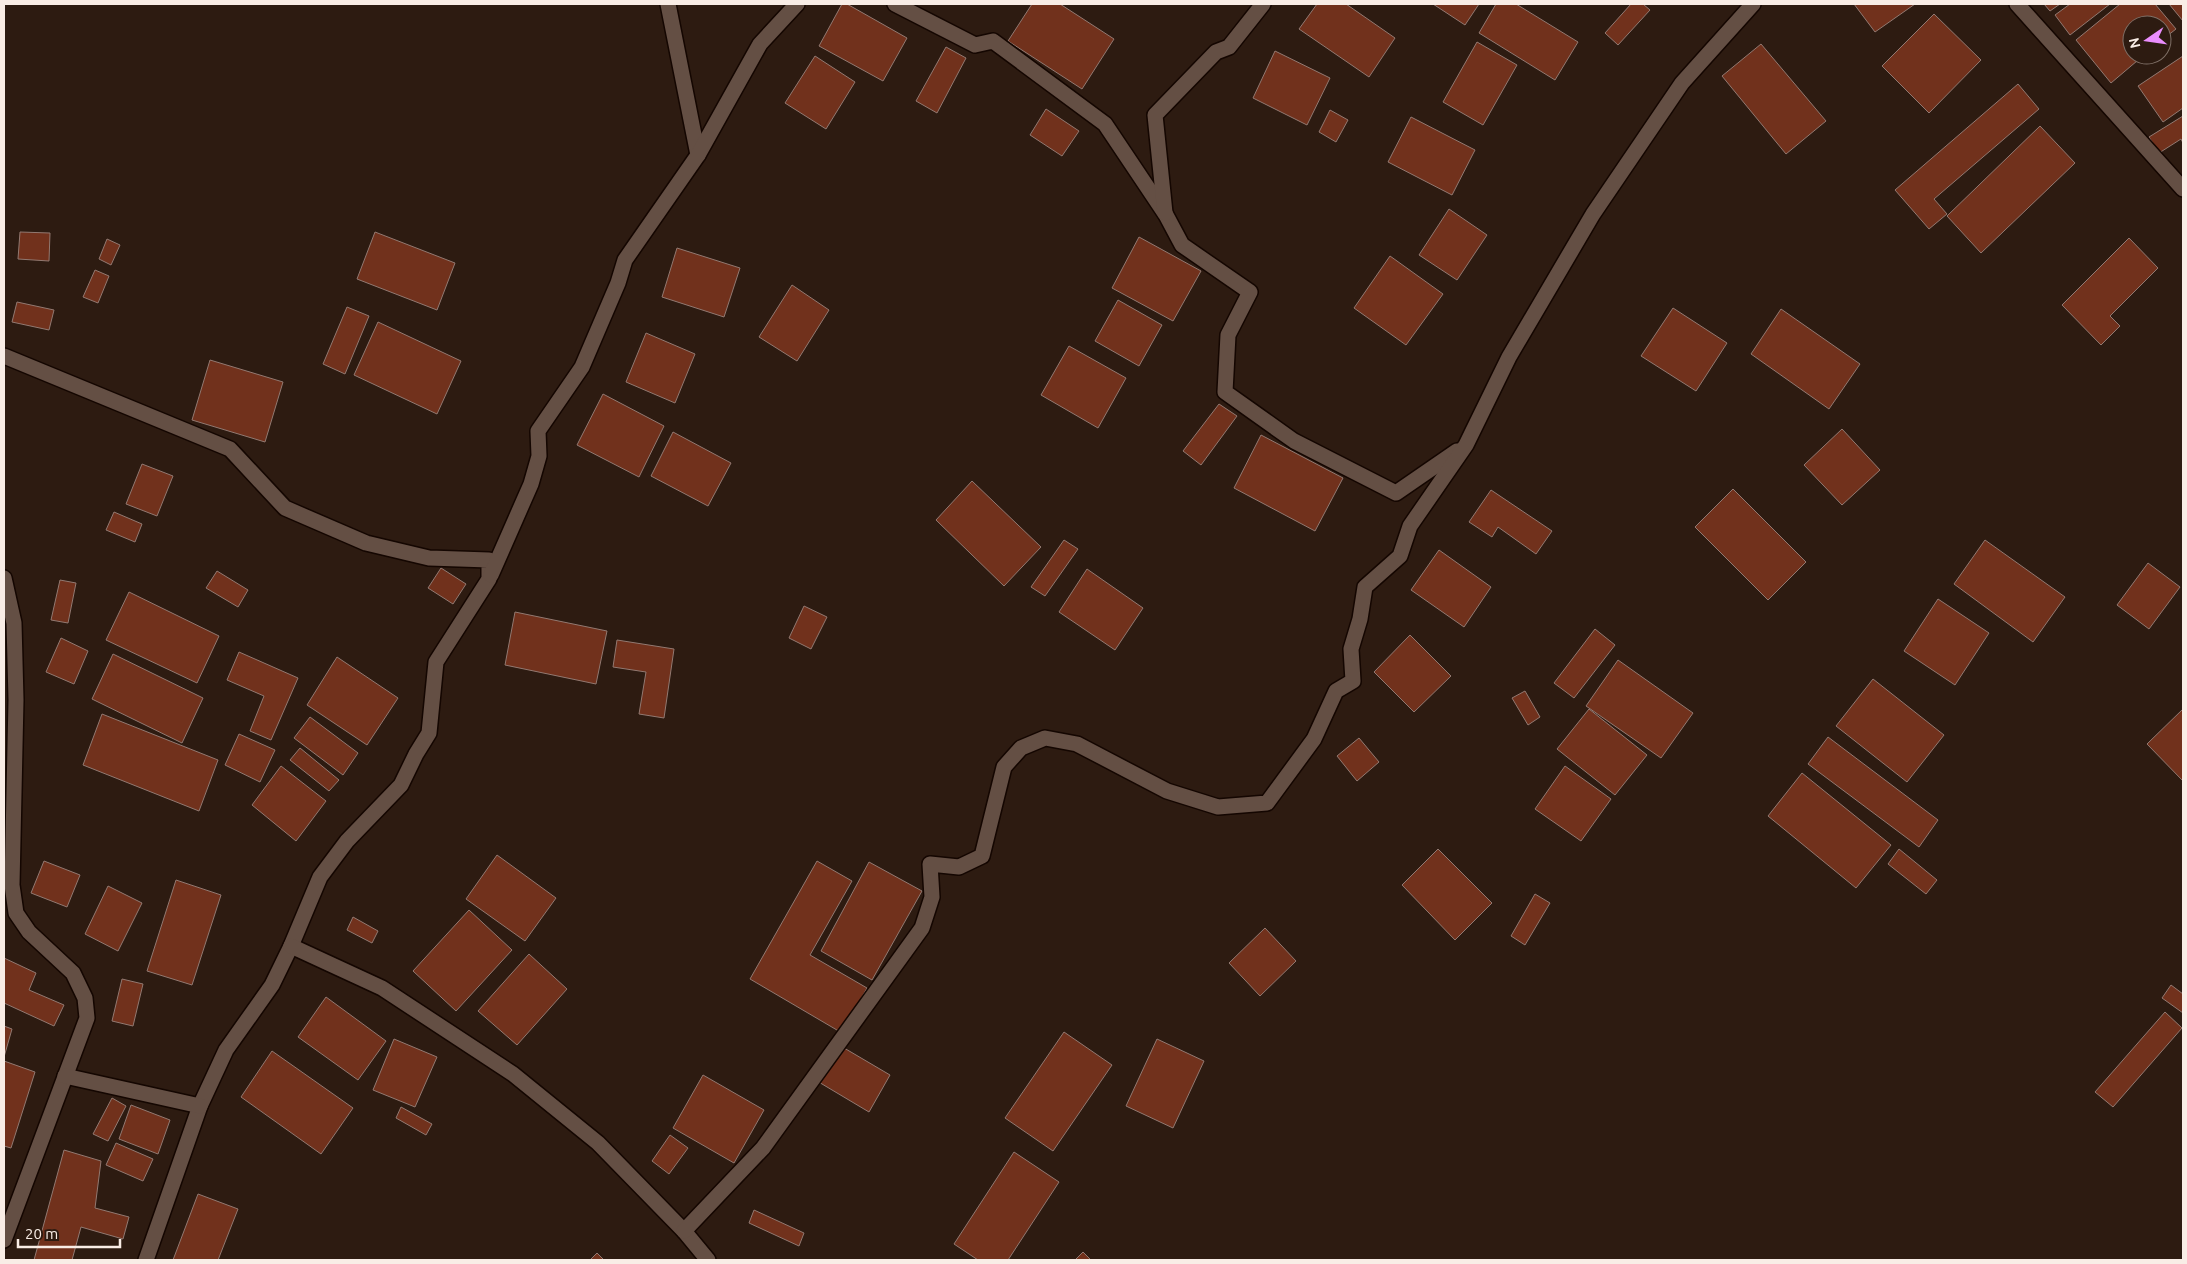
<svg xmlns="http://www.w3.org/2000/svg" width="2187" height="1264" font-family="Ubuntu,sans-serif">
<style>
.building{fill:#71311c;stroke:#927971}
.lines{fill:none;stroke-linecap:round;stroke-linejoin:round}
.street-casing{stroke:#140601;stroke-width:18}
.street{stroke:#644f44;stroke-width:15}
</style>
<rect width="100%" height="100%" fill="#2d1b11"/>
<g class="building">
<path d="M842 4H847L907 38 883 81 819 46Z"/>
<path d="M1032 4H1060L1114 39 1082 89 1008 41Z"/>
<path d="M1317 4H1346L1395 38 1369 77 1299 29Z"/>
<path d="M1433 4H1479L1465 25Z"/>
<path d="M1496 4H1516L1578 42 1555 80 1479 33Z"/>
<path d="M1631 4H1643L1650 10 1618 45 1605 33Z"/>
<path d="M1854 4H1915L1875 32Z"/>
<path d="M2044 4H2060L2050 11Z"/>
<path d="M2070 4H2110L2070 35 2055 15Z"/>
<path d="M2120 4H2155L2176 29 2162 40V25H2132V55H2144L2111 83 2076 40Z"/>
<path d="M2169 4H2183V21Z"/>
<path d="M1934 14 1981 60 1929 113 1882 66Z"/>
<path d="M1477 42 1517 65 1483 125 1443 102Z"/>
<path d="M1761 44 1826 121 1786 154 1722 76Z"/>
<path d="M946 47 966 58 937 113 916 101Z"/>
<path d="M1275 51 1330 78 1307 125 1253 98Z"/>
<path d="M815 56 855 82 826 129 785 103Z"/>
<path d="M2183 56V108L2163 122 2138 86Z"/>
<path d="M2018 84 2039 109 1934 199 1947 214 1929 229 1895 190Z"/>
<path d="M1046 109 1079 131 1062 156 1030 135Z"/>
<path d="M1330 110 1348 120 1336 142 1319 132Z"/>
<path d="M2183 116V143L2181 139 2159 153 2149 137Z"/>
<path d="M1411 117 1475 150 1452 195 1388 162Z"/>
<path d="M2040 126 2075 163 1981 253 1947 216Z"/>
<path d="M1449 209 1487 235 1457 280 1419 255Z"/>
<path d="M20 232 50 233 49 261 18 259Z"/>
<path d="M375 232 455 263 437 310 357 279Z"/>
<path d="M1139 237 1201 271 1173 321 1112 288Z"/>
<path d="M2129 238 2158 268 2110 316 2120 326 2101 345 2062 305Z"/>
<path d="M107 239 120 245 111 265 99 259Z"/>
<path d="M677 248 740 268 724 317 662 297Z"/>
<path d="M1390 256 1443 294 1406 345 1354 308Z"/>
<path d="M95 270 109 276 98 303 83 297Z"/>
<path d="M792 285 829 310 797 361 759 337Z"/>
<path d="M1118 300 1162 325 1139 366 1095 341Z"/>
<path d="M17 302 54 310 49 330 12 322Z"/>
<path d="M347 307 369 316 345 374 323 364Z"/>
<path d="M1673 308 1727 343 1696 391 1641 356Z"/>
<path d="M1781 309 1860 364 1829 409 1751 354Z"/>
<path d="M378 322 461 361 437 414 354 375Z"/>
<path d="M646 333 695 354 675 403 626 382Z"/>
<path d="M1069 346 1126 378 1098 428 1041 395Z"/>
<path d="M210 360 283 382 265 442 192 420Z"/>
<path d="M603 394 664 426 639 477 577 445Z"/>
<path d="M1219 404 1237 416 1201 465 1183 451Z"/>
<path d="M1842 429 1880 470 1842 505 1804 465Z"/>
<path d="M673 432 731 463 708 506 651 476Z"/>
<path d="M1261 435 1343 478 1315 531 1234 488Z"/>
<path d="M142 464 173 476 157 516 126 504Z"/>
<path d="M972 481 1041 547 1004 586 936 520Z"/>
<path d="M1733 489 1806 562 1768 600 1695 527Z"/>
<path d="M1491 490 1552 531 1536 554 1498 527 1492 537 1469 522Z"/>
<path d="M114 512 142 524 135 542 106 530Z"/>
<path d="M1064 540 1078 549 1045 596 1031 587Z"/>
<path d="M1985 540 2065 597 2033 642 1954 584Z"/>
<path d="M1439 550 1491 587 1464 627 1411 590Z"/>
<path d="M2148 563 2180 587 2149 629 2117 605Z"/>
<path d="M441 568 466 584 453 604 428 588Z"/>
<path d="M1087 569 1143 608 1115 650 1059 612Z"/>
<path d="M217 571 248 590 238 607 206 588Z"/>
<path d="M60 580 76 583 68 623 51 620Z"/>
<path d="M129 592 219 636 197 683 106 640Z"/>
<path d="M1938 599 1989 633 1955 685 1904 651Z"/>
<path d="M804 606 827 617 811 649 789 638Z"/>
<path d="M515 612 607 631 596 684 505 665Z"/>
<path d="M1595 629 1615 645 1574 698 1554 683Z"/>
<path d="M1410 635 1451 676 1414 712 1374 672Z"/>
<path d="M61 638 88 651 74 684 46 672Z"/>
<path d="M617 640 674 649 664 718 639 714 646 672 613 667Z"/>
<path d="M239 652 298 678 271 740 250 731 264 696 227 680Z"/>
<path d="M113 654 203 698 182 743 92 699Z"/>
<path d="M337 657 398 698 367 745 307 705Z"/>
<path d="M1618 660 1693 713 1661 758 1586 706Z"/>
<path d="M1873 679 1944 735 1907 782 1836 726Z"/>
<path d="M1525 691 1540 717 1528 725 1512 698Z"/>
<path d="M1589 709 1647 755 1615 795 1557 749Z"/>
<path d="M2183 709V781L2147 744Z"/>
<path d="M102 714 218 760 199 811 83 765Z"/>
<path d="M310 717 358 753 343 775 294 738Z"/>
<path d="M239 734 275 750 260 782 225 765Z"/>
<path d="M1828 737 1938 820 1919 847 1808 764Z"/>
<path d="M1359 738 1379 762 1357 781 1337 756Z"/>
<path d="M300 748 339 780 329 791 290 760Z"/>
<path d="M281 766 326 801 296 841 252 805Z"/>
<path d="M1565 766 1611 799 1581 841 1535 809Z"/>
<path d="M1802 773 1891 845 1856 888 1768 816Z"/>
<path d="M1438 849 1492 903 1455 940 1402 885Z"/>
<path d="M1899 849 1937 880 1926 894 1888 864Z"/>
<path d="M497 855 556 898 525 941 466 899Z"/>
<path d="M44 861 80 875 67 907 31 893Z"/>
<path d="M817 861 852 881 810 955 867 988 842 1033 750 979Z"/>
<path d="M869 862 922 891 872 980 821 951Z"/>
<path d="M176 880 221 895 192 985 147 971Z"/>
<path d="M108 886 142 903 118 951 85 934Z"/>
<path d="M1535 894 1550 903 1525 945 1511 936Z"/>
<path d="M469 910 512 950 456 1011 413 971Z"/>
<path d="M353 917 378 931 372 943 347 930Z"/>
<path d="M1265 928 1296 961 1260 996 1229 963Z"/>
<path d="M529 954 567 989 517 1045 478 1011Z"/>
<path d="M4 958 36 973 29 990 64 1005 54 1026 4 1003Z"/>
<path d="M122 979 143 984 133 1026 112 1021Z"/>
<path d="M2171 985 2183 994V1013L2162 998Z"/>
<path d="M326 997 386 1041 358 1080 298 1037Z"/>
<path d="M2165 1012 2182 1028 2113 1107 2095 1092Z"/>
<path d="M4 1026 12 1029 4 1057Z"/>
<path d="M1064 1032 1112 1065 1053 1151 1005 1118Z"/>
<path d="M394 1039 437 1057 415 1107 373 1090Z"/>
<path d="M1157 1039 1204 1061 1173 1128 1126 1106Z"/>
<path d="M839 1045 890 1075 869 1112 817 1081Z"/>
<path d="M272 1051 353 1108 321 1154 241 1097Z"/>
<path d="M4 1061 35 1072 11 1148 4 1146Z"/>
<path d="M703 1075 764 1110 734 1163 673 1128Z"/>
<path d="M112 1098 126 1106 108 1141 93 1134Z"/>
<path d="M131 1105 170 1120 158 1154 119 1139Z"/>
<path d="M401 1107 432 1124 426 1135 396 1118Z"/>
<path d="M670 1135 688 1148 669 1174 652 1161Z"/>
<path d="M116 1143 153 1159 143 1181 106 1165Z"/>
<path d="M64 1150 101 1161 95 1208 129 1217 123 1239 81 1227 72 1260H34Z"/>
<path d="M1014 1152 1059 1182 1008 1260H978L954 1244Z"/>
<path d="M198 1194 238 1209 218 1260H173Z"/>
<path d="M754 1210 804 1233 799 1246 749 1223Z"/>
<path d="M1083 1252 1091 1260H1075Z"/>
<path d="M597 1253 604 1260H590Z"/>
</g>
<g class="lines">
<g class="street-casing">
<g id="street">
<path d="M668 4 698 155"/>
<path d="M895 4 975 45 993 41 1105 124 1166 215 1182 245 1250 292 1228 335 1225 392 1294 441 1396 493 1457 451"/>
<path d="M2017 4 2183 189"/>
<path d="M1165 213 1155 115 1216 52 1229 47 1263 4"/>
<path d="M4 356 230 449 285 508 366 543 429 558 489 560V579L436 662 429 733 416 754 401 785 347 841 320 877 291 946 272 985 226 1050 200 1106 146 1260"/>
<path d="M491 575 531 484 539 456 538 431 582 367 618 283 625 260 698 155 760 44 797 4"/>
<path d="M4 578 14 623 16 700 12 885 16 913 29 932 73 973 85 998 87 1018 4 1240"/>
<path d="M291 946 382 988 513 1074 598 1143 684 1231 708 1260"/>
<path d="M65 1076 200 1106"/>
<path d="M684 1231 763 1148 922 928 932 897 930 864 959 867 982 856 1004 767 1021 748 1045 738 1077 744 1167 791 1218 807 1267 803 1314 739 1336 691 1353 681 1351 649 1360 619 1365 587 1400 556 1410 526 1466 445 1509 357 1593 214 1682 83 1753 4"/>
</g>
</g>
<use href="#street" class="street"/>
</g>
<rect width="2187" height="1264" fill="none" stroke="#f9ede6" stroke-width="10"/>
<g transform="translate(2147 40) rotate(257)"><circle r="24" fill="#2d1b11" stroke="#7f6f66"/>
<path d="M0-4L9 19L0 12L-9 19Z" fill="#ea8dfd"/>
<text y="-8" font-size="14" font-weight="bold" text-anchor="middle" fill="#f9ede6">N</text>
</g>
<path d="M18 1239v8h102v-8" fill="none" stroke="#f9ede6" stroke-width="2.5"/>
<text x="25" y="1239" font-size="15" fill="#f9ede6" stroke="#2d1b11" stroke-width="4" paint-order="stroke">20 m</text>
</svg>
